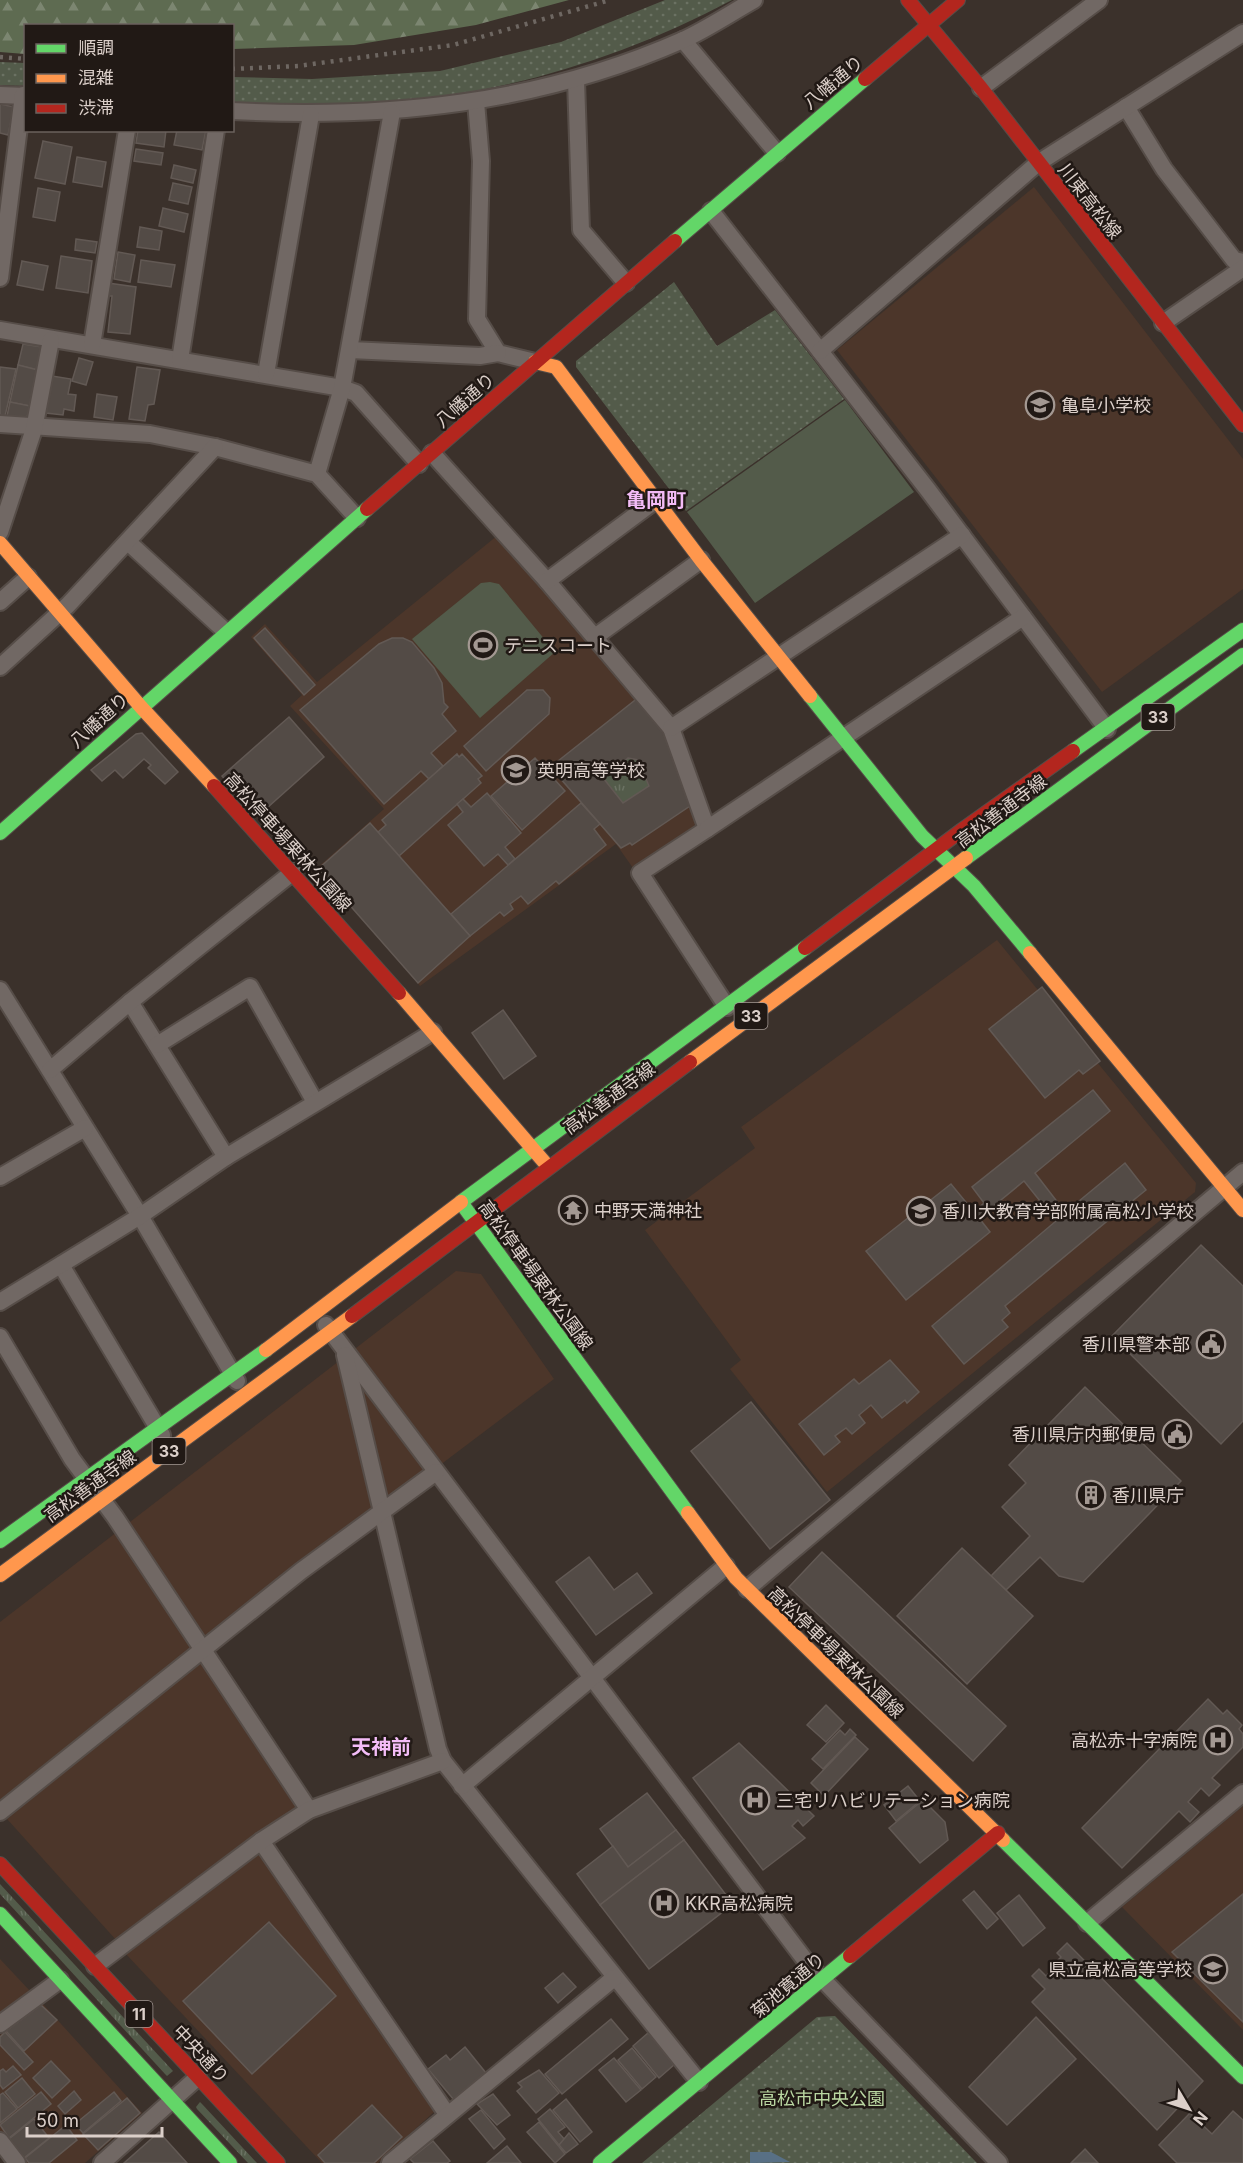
<svg xmlns="http://www.w3.org/2000/svg" width="1243" height="2163" font-family="Inter,'Noto Sans JP',sans-serif">
<style>
.built{fill:#4c362a}
.grass{fill:url(#grass-tufts)}
.forest{fill:url(#forest-firs)}
.park{fill:url(#park-dots)}
.pitch{fill:#535b4a}
.water{fill:#587085}
.building{fill:#534b46;stroke:#625954;stroke-width:1.5;fill-rule:evenodd}
.lines{fill:none;stroke-linecap:round;stroke-linejoin:round}
.street-casing{stroke:#564d48;stroke-width:20}
.fast-casing{stroke:#564d48;stroke-width:16}
.slow-casing{stroke:#564d48;stroke-width:16}
.jam-casing{stroke:#564d48;stroke-width:16}
.street{stroke:#716864;stroke-width:16}
.fast{stroke:#63d668;stroke-width:14}
.slow{stroke:#ff974d;stroke-width:14}
.jam{stroke:#b3261e;stroke-width:14}
.rail{stroke:#6e6762;stroke-width:4.5;stroke-dasharray:3 6;stroke-linecap:butt}
.labels{text-anchor:middle;dominant-baseline:central;stroke-width:5;stroke-linejoin:round;paint-order:stroke}
.shield{fill:#211915;stroke:#a39893;stroke-width:1.5}
.shield-label{font-size:16px;font-weight:bold;fill:#dbcfc9}
.street-label{font-size:18px;fill:#dbcfc9;stroke:#211915}
.poi-label{font-size:18px;fill:#dbcfc9;stroke:#211915;text-anchor:start}
.park-label{font-size:18px;fill:#bad7a2;stroke:#211915}
.neighbourhood-label{font-size:20px;font-weight:bold;fill:#f3bcf7;stroke:#211915}
</style>
<defs>
<pattern id="grass-tufts" width="24" height="20" patternUnits="userSpaceOnUse" patternTransform="scale(1.5)"><rect width="24" height="20" fill="#535b4a"/><path d="M3 7l-1-3M5 7V3M7 7l1-3M15 17l-1-3M17 17v-4M19 17l1-3" fill="none" stroke="#6b7263"/></pattern>
<pattern id="forest-firs" width="22" height="20" patternUnits="userSpaceOnUse" patternTransform="scale(1.5)"><rect width="22" height="20" fill="#5e6b51"/><path d="M5 1l3.5 6h-7zM16 11l3.5 6h-7z" fill="#7c8671"/></pattern>
<pattern id="park-dots" width="8" height="8" patternUnits="userSpaceOnUse" patternTransform="scale(1.5)"><rect width="8" height="8" fill="#535b4a"/><path d="M2 2h.1M6 6h.1" fill="none" stroke="#6b7263" stroke-width="1.8" stroke-linecap="round"/></pattern>
</defs>
<rect width="100%" height="100%" fill="#3b312b"/>
<g class="built">
<path d="M1034 187 1243 459V589L1102 692 837 350Z"/>
<path d="M503 531 664 719 699 812 694 827 633 868 616 844 420 986 317 868 384 809 290 706 302 695 251 637 265 624 317 682Z"/>
<path d="M997 940 1196 1183 1195 1192 827 1492 730 1369 741 1360 645 1230 755 1148 741 1127Z"/>
<path d="M456 1271 481 1274 554 1379 191 1653 0 1803V1622Z"/>
<path d="M200 1662 210 1667 296 1802V1812L117 1941 7 1819Z"/>
<path d="M1243 1806V2030L1122 1907Z"/>
<path d="M258 1855 266 1859 434 2112 378 2163H322L125 1953Z"/>
<path d="M0 1959 30 1991 0 2014Z"/>
<path d="M42 2003 142 2113 85 2163H25L0 2132V2035Z"/>
</g>
<g class="grass">
<path d="M628 758 638 760 649 786 623 803 604 779Z"/>
<path d="M0 1884 173 2071 167 2076 165 2074 0 1894Z"/>
<path d="M200 2102 202 2104 257 2163H248L197 2109 196 2107Z"/>
</g>
<path class="forest" d="M0 0H569L476 25 354 45 233 49 232 26H26L25 54 0 52Z"/>
<g class="park">
<path d="M665 0H732C576 83 409 118 233 102L232 77 312 79 440 71 561 42Z"/>
<path d="M0 62 25 63V86L0 85Z"/>
<path d="M674 282 717 346 775 310 844 399 686 511 576 367V361Z"/>
<path d="M835 2016 977 2163H642L817 2017Z"/>
</g>
<g class="pitch">
<path d="M845 400 914 492 755 603 687 512Z"/>
<path d="M490 582 499 584 555 652 480 718 412 639 481 583Z"/>
</g>
<path class="water" d="M750 2152H771L790 2162 750 2163Z"/>
<g class="building">
<path d="M0 104 14 107 8 135 0 133Z"/>
<path d="M138 130H166L164 147 136 143Z"/>
<path d="M177 130H206L202 150 174 145Z"/>
<path d="M43 141 72 147 65 184 35 178Z"/>
<path d="M136 149 163 153 161 165 134 161Z"/>
<path d="M77 157 106 162 102 187 73 182Z"/>
<path d="M174 165 196 170 193 183 171 178Z"/>
<path d="M173 183 192 187 188 204 169 200Z"/>
<path d="M38 188 60 192 55 221 33 217Z"/>
<path d="M163 208 188 214 184 232 159 226Z"/>
<path d="M140 227 162 231 159 250 137 247Z"/>
<path d="M76 239 97 242 95 253 75 250Z"/>
<path d="M118 252 135 255 130 282 114 279Z"/>
<path d="M61 256 92 261 88 293 56 288Z"/>
<path d="M141 260 175 265 171 287 138 282Z"/>
<path d="M22 261 48 266 43 290 17 285Z"/>
<path d="M108 283 136 287 130 334 108 332 112 296H106Z"/>
<path d="M23 344 42 347 38 370 18 365Z"/>
<path d="M79 358 93 362 86 385 72 381Z"/>
<path d="M18 365 38 370 30 406 10 402Z"/>
<path d="M0 367 16 369 5 416H0Z"/>
<path d="M137 367 160 370 154 404 148 405 145 421 129 419Z"/>
<path d="M52 376 71 379 68 394 76 395 74 411 64 409 63 415 46 413Z"/>
<path d="M97 394 117 397 113 420 94 417Z"/>
<path d="M10 402 30 406 28 415 23 419 7 416Z"/>
<path d="M265 628 315 685 304 695 254 638Z"/>
<path d="M392 638H403L412 642 434 668 442 683 444 703 448 707 442 714 456 731 431 753 443 766 429 779 421 771 384 804 300 710 379 644Z"/>
<path d="M527 690H543L550 698 549 714 486 771 464 746Z"/>
<path d="M639 697 666 727 693 804 632 845 630 843 621 848 553 770 561 764 558 761ZM628 758 638 760 649 786 623 803 604 779Z"/>
<path d="M289 717 324 757 258 816 222 776Z"/>
<path d="M142 733 178 772 165 784 148 768 151 765 144 759 123 778 115 770 102 781 91 770 136 734Z"/>
<path d="M457 754 459 757 462 754 482 776 478 779 481 783 399 856 378 832 386 825 382 820Z"/>
<path d="M535 758 565 791 522 830 491 796Z"/>
<path d="M487 793 521 833 505 847 515 859 508 865 498 854 484 866 448 825 463 812 457 804 463 799 471 807Z"/>
<path d="M581 803 600 824 594 829 606 845 559 884 556 881 528 904 521 896 510 904 513 909 504 916 500 912 470 936 451 914Z"/>
<path d="M370 823 470 936 418 983 318 869Z"/>
<path d="M1042 987 1100 1061 1083 1074 1079 1070 1045 1098 989 1029Z"/>
<path d="M503 1010 536 1056 504 1079 472 1033Z"/>
<path d="M1093 1090 1110 1111 1035 1173 1062 1208 1070 1202 1073 1206 1125 1163 1146 1190 1130 1203 1132 1206 1120 1216 1117 1213 1005 1306 1010 1313 1002 1320 1008 1327 964 1364 932 1326 1056 1221 1024 1181 979 1218 990 1232 906 1300 866 1251 951 1184 974 1212 984 1203 972 1187Z"/>
<path d="M1201 1245 1243 1286V1421L1221 1444 1112 1336Z"/>
<path d="M890 1360 919 1392 907 1403 905 1400 882 1418 871 1405 859 1415 865 1423 852 1434 846 1428 835 1436 840 1442 824 1455 799 1424 854 1379 859 1384Z"/>
<path d="M1085 1387 1181 1481 1083 1582 1059 1576 1040 1557 1006 1590 991 1576 1030 1536 1002 1507 1026 1483 1009 1465Z"/>
<path d="M751 1402 830 1500 770 1549 691 1451Z"/>
<path d="M962 1548 1033 1616 967 1684 897 1616Z"/>
<path d="M822 1552 1006 1726 973 1761 789 1587Z"/>
<path d="M589 1557 614 1590 637 1573 652 1593 596 1635 556 1582Z"/>
<path d="M1208 1699 1223 1714 1227 1710 1242 1725 1239 1729 1243 1734V1747L1212 1778 1220 1785 1209 1796 1201 1788 1188 1802 1199 1812 1190 1822 1179 1811 1122 1868 1082 1828Z"/>
<path d="M826 1705 844 1723 826 1742 807 1725Z"/>
<path d="M850 1729 856 1735 823 1769 812 1759 840 1730 845 1735Z"/>
<path d="M855 1737 868 1749 824 1796 811 1783Z"/>
<path d="M739 1743 814 1816 803 1826 798 1820 792 1826 805 1838 763 1870 693 1778Z"/>
<path d="M908 1786 920 1801 896 1821 884 1805Z"/>
<path d="M647 1793 676 1830 628 1867 600 1829Z"/>
<path d="M923 1800 945 1822 948 1840 920 1863 889 1828Z"/>
<path d="M676 1830 684 1840 600 1905 577 1874 613 1846 628 1867Z"/>
<path d="M684 1840 733 1904 649 1969 600 1905Z"/>
<path d="M974 1891 998 1919 987 1929 963 1900Z"/>
<path d="M1243 1894V2022L1172 1952Z"/>
<path d="M1019 1895 1045 1928 1023 1946 997 1913Z"/>
<path d="M269 1922 336 1996 252 2074 183 2001Z"/>
<path d="M1067 1943 1203 2081 1157 2130 1032 2002 1045 1989 1032 1976 1039 1969 1046 1976 1058 1965 1056 1962 1061 1957 1057 1953Z"/>
<path d="M563 1973 576 1987 558 2003 545 1988Z"/>
<path d="M41 2005 57 2020 24 2051 6 2031Z"/>
<path d="M1036 2017 1076 2059 1007 2125 969 2087Z"/>
<path d="M611 2019 628 2039 562 2094 545 2074Z"/>
<path d="M5 2032 33 2062 24 2070 0 2045V2037Z"/>
<path d="M648 2033 675 2064 659 2078 633 2046Z"/>
<path d="M465 2047 486 2073 454 2100 428 2069 446 2055 450 2060Z"/>
<path d="M632 2048 656 2077 642 2089 618 2060Z"/>
<path d="M614 2058 641 2090 626 2102 599 2070Z"/>
<path d="M51 2061 70 2081 52 2098 33 2078Z"/>
<path d="M13 2066 21 2075 3 2089 0 2085V2071L3 2069 6 2072Z"/>
<path d="M539 2070 559 2093 536 2113 517 2091 522 2087 518 2083Z"/>
<path d="M22 2078 35 2094 18 2108 5 2092Z"/>
<path d="M74 2091 81 2100 65 2114 58 2106Z"/>
<path d="M41 2092 51 2104 9 2138 0 2125Z"/>
<path d="M114 2092 121 2101 83 2133 75 2124Z"/>
<path d="M3 2093 17 2109 0 2123V2095Z"/>
<path d="M493 2094 510 2115 497 2125 477 2104Z"/>
<path d="M127 2098 140 2113 98 2150 83 2134Z"/>
<path d="M566 2099 592 2132 580 2142 553 2110Z"/>
<path d="M372 2105 402 2137 374 2163H325L318 2155Z"/>
<path d="M550 2109 565 2127 558 2132 565 2140 559 2145 538 2119Z"/>
<path d="M481 2110 505 2139 494 2149 469 2119Z"/>
<path d="M1233 2111 1243 2120V2163H1177L1159 2145 1190 2113 1212 2134Z"/>
<path d="M34 2119 49 2138 24 2158 9 2139Z"/>
<path d="M539 2122 565 2154 555 2163 527 2132Z"/>
<path d="M66 2125 77 2140 49 2163H29L25 2158Z"/>
<path d="M159 2132 187 2163H124Z"/>
<path d="M569 2133 578 2144 566 2153 559 2145Z"/>
<path d="M433 2141 450 2161 447 2163H414L410 2159Z"/>
<path d="M507 2146 521 2163H487Z"/>
<path d="M1085 2149 1098 2163H1071Z"/>
</g>
<g class="lines">
<g class="street-casing">
<g id="street">
<path d="M683 40 777 153"/>
<path d="M576 80 581 230 626 283"/>
<path d="M981 88 1099 0"/>
<path d="M0 95 26 96"/>
<path d="M476 102 481 161 477 319 498 353 535 362"/>
<path d="M1126 107 1164 169 1234 260 1243 262"/>
<path d="M232 111C389 119 538 104 683 40 707 29 731 13 754 0"/>
<path d="M711 211 928 490 1107 729"/>
<path d="M0 278 23 95"/>
<path d="M1163 323 1243 268"/>
<path d="M0 330 342 388 356 393 419 464"/>
<path d="M92 345 127 130"/>
<path d="M350 350 480 356 498 353"/>
<path d="M820 351 1038 163 1243 33"/>
<path d="M180 360 216 130"/>
<path d="M266 374 311 115"/>
<path d="M0 424 150 434 215 447 317 474 357 518"/>
<path d="M432 453 547 581 671 728 707 829 640 873 727 1007"/>
<path d="M317 474 342 388 392 112"/>
<path d="M0 532 34 429 51 340"/>
<path d="M128 542 225 631"/>
<path d="M547 581 656 500"/>
<path d="M0 602 28 577"/>
<path d="M595 637 701 560"/>
<path d="M0 667 68 605 215 447"/>
<path d="M671 728 962 535"/>
<path d="M707 829 1023 617"/>
<path d="M0 990 140 1216 237 1381"/>
<path d="M130 1002 226 1157"/>
<path d="M157 1045 250 987 315 1102"/>
<path d="M50 1070 130 1002 293 872"/>
<path d="M0 1177 85 1128"/>
<path d="M61 1265 162 1435"/>
<path d="M0 1302 140 1216 226 1157 433 1032"/>
<path d="M326 1325 808 1964 999 2163"/>
<path d="M0 1337 72 1459 115 1517 309 1810"/>
<path d="M345 1355 438 1749 443 1761 699 2082"/>
<path d="M747 1589 1243 1172"/>
<path d="M462 1786 726 1566"/>
<path d="M0 1812 301 1571 436 1472"/>
<path d="M261 1841 447 2114"/>
<path d="M1087 1923 1243 1793"/>
<path d="M95 1966 261 1841 309 1810 443 1761"/>
<path d="M0 2024 60 1980"/>
<path d="M0 2141 17 2163"/>
<path d="M102 2163 198 2077"/>
<path d="M390 2163 614 1978"/>
</g>
</g>
<g class="fast-casing">
<g id="fast">
<path d="M675 241 865 79"/>
<path d="M810 696 922 836 974 886 1030 953"/>
<path d="M1073 751 1243 630"/>
<path d="M0 833 367 509"/>
<path d="M966 858 1243 655"/>
<path d="M461 1202 805 948"/>
<path d="M465 1208 688 1513"/>
<path d="M0 1541 266 1350"/>
<path d="M1003 1840 1243 2077"/>
<path d="M0 1914 230 2163"/>
<path d="M600 2163 850 1956"/>
</g>
</g>
<g class="slow-casing">
<g id="slow">
<path d="M535 362 556 367 701 560 810 696"/>
<path d="M0 543 141 707 214 786"/>
<path d="M1030 953 1243 1210"/>
<path d="M399 993 545 1163"/>
<path d="M690 1062 966 858"/>
<path d="M266 1350 461 1202"/>
<path d="M688 1513 736 1578 1003 1840"/>
<path d="M0 1575 352 1316"/>
</g>
</g>
<g class="jam-casing">
<g id="jam">
<path d="M908 0 981 88 1243 425"/>
<path d="M865 79 958 0"/>
<path d="M367 509 675 241"/>
<path d="M214 786 399 993"/>
<path d="M805 948 962 830 1073 751"/>
<path d="M352 1316 690 1062"/>
<path d="M0 1864 278 2163"/>
<path d="M850 1956 998 1833"/>
</g>
</g>
<use href="#street" class="street"/>
<use href="#fast" class="fast"/>
<use href="#slow" class="slow"/>
<use href="#jam" class="jam"/>
<g class="rail">
<path d="M0 57 26 59"/>
<path d="M232 69 298 66 453 45 610 0"/>
</g>
</g>
<defs>
<g id="school-ring" transform="scale(1.5)"><circle r="9.5" fill="#211915" stroke="#a39892" stroke-width="1.5"/><path d="M0-5L7-2L0 1L-7-2ZM-4 1L0 2.5L4 1V4Q0 6-4 4Z" fill="#a39892"/></g>
<g id="stadium-ring" transform="scale(1.5)"><circle r="9.5" fill="#211915" stroke="#a39892" stroke-width="1.5"/><path d="M0-5a6.5 5 0 1 0 0 10a6.5 5 0 1 0 0-10ZM-3.5-1.8h7v3.6h-7Z" fill="#a39892"/></g>
<g id="temple-ring" transform="scale(1.5)"><circle r="9.5" fill="#211915" stroke="#a39892" stroke-width="1.5"/><path d="M0-6L5-2H3V0L6.5 2.5H4V6H1.5V3h-3V6H-4V2.5H-6.5L-3 0V-2H-5Z" fill="#a39892"/></g>
<g id="civic-ring" transform="scale(1.5)"><circle r="9.5" fill="#211915" stroke="#a39892" stroke-width="1.5"/><path d="M-.6-6.5H3V-4.5H.6V-3L4-1V1h2V6H-6V1h2V-1L-.6-3ZM-1.2 2.5V6h2.4V2.5Z" fill="#a39892"/></g>
<g id="building-ring" transform="scale(1.5)"><circle r="9.5" fill="#211915" stroke="#a39892" stroke-width="1.5"/><path d="M-4-6H4V6H1V3H-1V6H-4ZM-2.5-4.3h1.7v1.8h-1.7ZM.8-4.3h1.7v1.8H.8ZM-2.5-1h1.7V.8h-1.7ZM.8-1h1.7V.8H.8Z" fill="#a39892"/></g>
<g id="hospital-ring" transform="scale(1.5)"><circle r="9.5" fill="#211915" stroke="#a39892" stroke-width="1.5"/><path d="M-5-5h3v3.5h4V-5h3V5h-3V1.5h-4V5h-3Z" fill="#a39892"/></g>
</defs>
<g fill-rule="evenodd">
<use href="#school-ring" x="1040" y="405"/>
<use href="#stadium-ring" x="483" y="645"/>
<use href="#school-ring" x="516" y="770"/>
<use href="#temple-ring" x="573" y="1210"/>
<use href="#school-ring" x="921" y="1211"/>
<use href="#civic-ring" x="1211" y="1344"/>
<use href="#civic-ring" x="1177" y="1434"/>
<use href="#building-ring" x="1091" y="1495"/>
<use href="#hospital-ring" x="1218" y="1740"/>
<use href="#hospital-ring" x="755" y="1800"/>
<use href="#hospital-ring" x="664" y="1903"/>
<use href="#school-ring" x="1213" y="1969"/>
</g>
<g class="labels">
<g class="shield">
<rect x="1141.5" y="704" width="33" height="26" rx="4.5"/>
<rect x="734.5" y="1003" width="33" height="26" rx="4.5"/>
<rect x="152.5" y="1438" width="33" height="26" rx="4.5"/>
<rect x="125.5" y="2001" width="27" height="26" rx="4.5"/>
</g>
<g class="shield-label">
<text x="1158" y="717">33</text>
<text x="751" y="1016">33</text>
<text x="169" y="1451">33</text>
<text x="139" y="2014">11</text>
</g>
<g class="street-label">
<text transform="translate(833 82) rotate(-40)">八幡通り</text>
<text transform="translate(1090 201) rotate(52)">川東高松線</text>
<text transform="translate(465 400) rotate(-41)">八幡通り</text>
<text transform="translate(99 720) rotate(-42)">八幡通り</text>
<text transform="translate(1001 811) rotate(-37)">高松善通寺線</text>
<text transform="translate(288 842) rotate(48)">高松停車場栗林公園線</text>
<text transform="translate(609 1098) rotate(-36)">高松善通寺線</text>
<text transform="translate(536 1275) rotate(54)">高松停車場栗林公園線</text>
<text transform="translate(90 1486) rotate(-36)">高松善通寺線</text>
<text transform="translate(836 1652) rotate(44)">高松停車場栗林公園線</text>
<text transform="translate(788 1985) rotate(-40)">菊池寛通り</text>
<text transform="translate(201 2054) rotate(47)">中央通り</text>
</g>
<g class="poi-label">
<text x="1061" y="405">亀阜小学校</text>
<text x="504" y="645">テニスコート</text>
<text x="537" y="770">英明高等学校</text>
<text x="594" y="1210">中野天満神社</text>
<text x="942" y="1211">香川大教育学部附属高松小学校</text>
<text x="1190" y="1344" text-anchor="end">香川県警本部</text>
<text x="1156" y="1434" text-anchor="end">香川県庁内郵便局</text>
<text x="1112" y="1495">香川県庁</text>
<text x="1197" y="1740" text-anchor="end">高松赤十字病院</text>
<text x="776" y="1800">三宅リハビリテーション病院</text>
<text x="685" y="1903">KKR高松病院</text>
<text x="1192" y="1969" text-anchor="end">県立高松高等学校</text>
</g>
<g class="park-label">
<text x="822" y="2098">高松市中央公園</text>
</g>
<g class="neighbourhood-label">
<text x="656" y="500">亀岡町</text>
<text x="381" y="1747">天神前</text>
</g>
</g>
<rect x="24" y="24" width="210" height="108" fill="#211915" stroke="#6b625d" stroke-width="1.5"/>
<rect x="36" y="44" width="30" height="9" fill="#63d668" stroke="#6b625d" stroke-width="1.5"/>
<text x="78" y="54" font-size="18" fill="#dbcfc9">順調</text>
<rect x="36" y="74" width="30" height="9" fill="#ff974d" stroke="#6b625d" stroke-width="1.5"/>
<text x="78" y="84" font-size="18" fill="#dbcfc9">混雑</text>
<rect x="36" y="104" width="30" height="9" fill="#b3261e" stroke="#6b625d" stroke-width="1.5"/>
<text x="78" y="114" font-size="18" fill="#dbcfc9">渋滞</text>
<g transform="translate(1189 2109) rotate(129)" stroke="#211915" stroke-width="4.5" paint-order="stroke">
<path d="M0-4.5L10 22L0 15L-10 22Z" fill="#dbcfc9"/>
<text y="-9" font-size="16" font-weight="bold" text-anchor="middle" fill="#dbcfc9">N</text>
</g>
<path d="M27 2127v9h135v-9" fill="none" stroke="#dbcfc9" stroke-width="3"/>
<text x="36" y="2127" font-size="18" fill="#dbcfc9" stroke="#211915" stroke-width="4.5" paint-order="stroke">50 m</text>
</svg>
